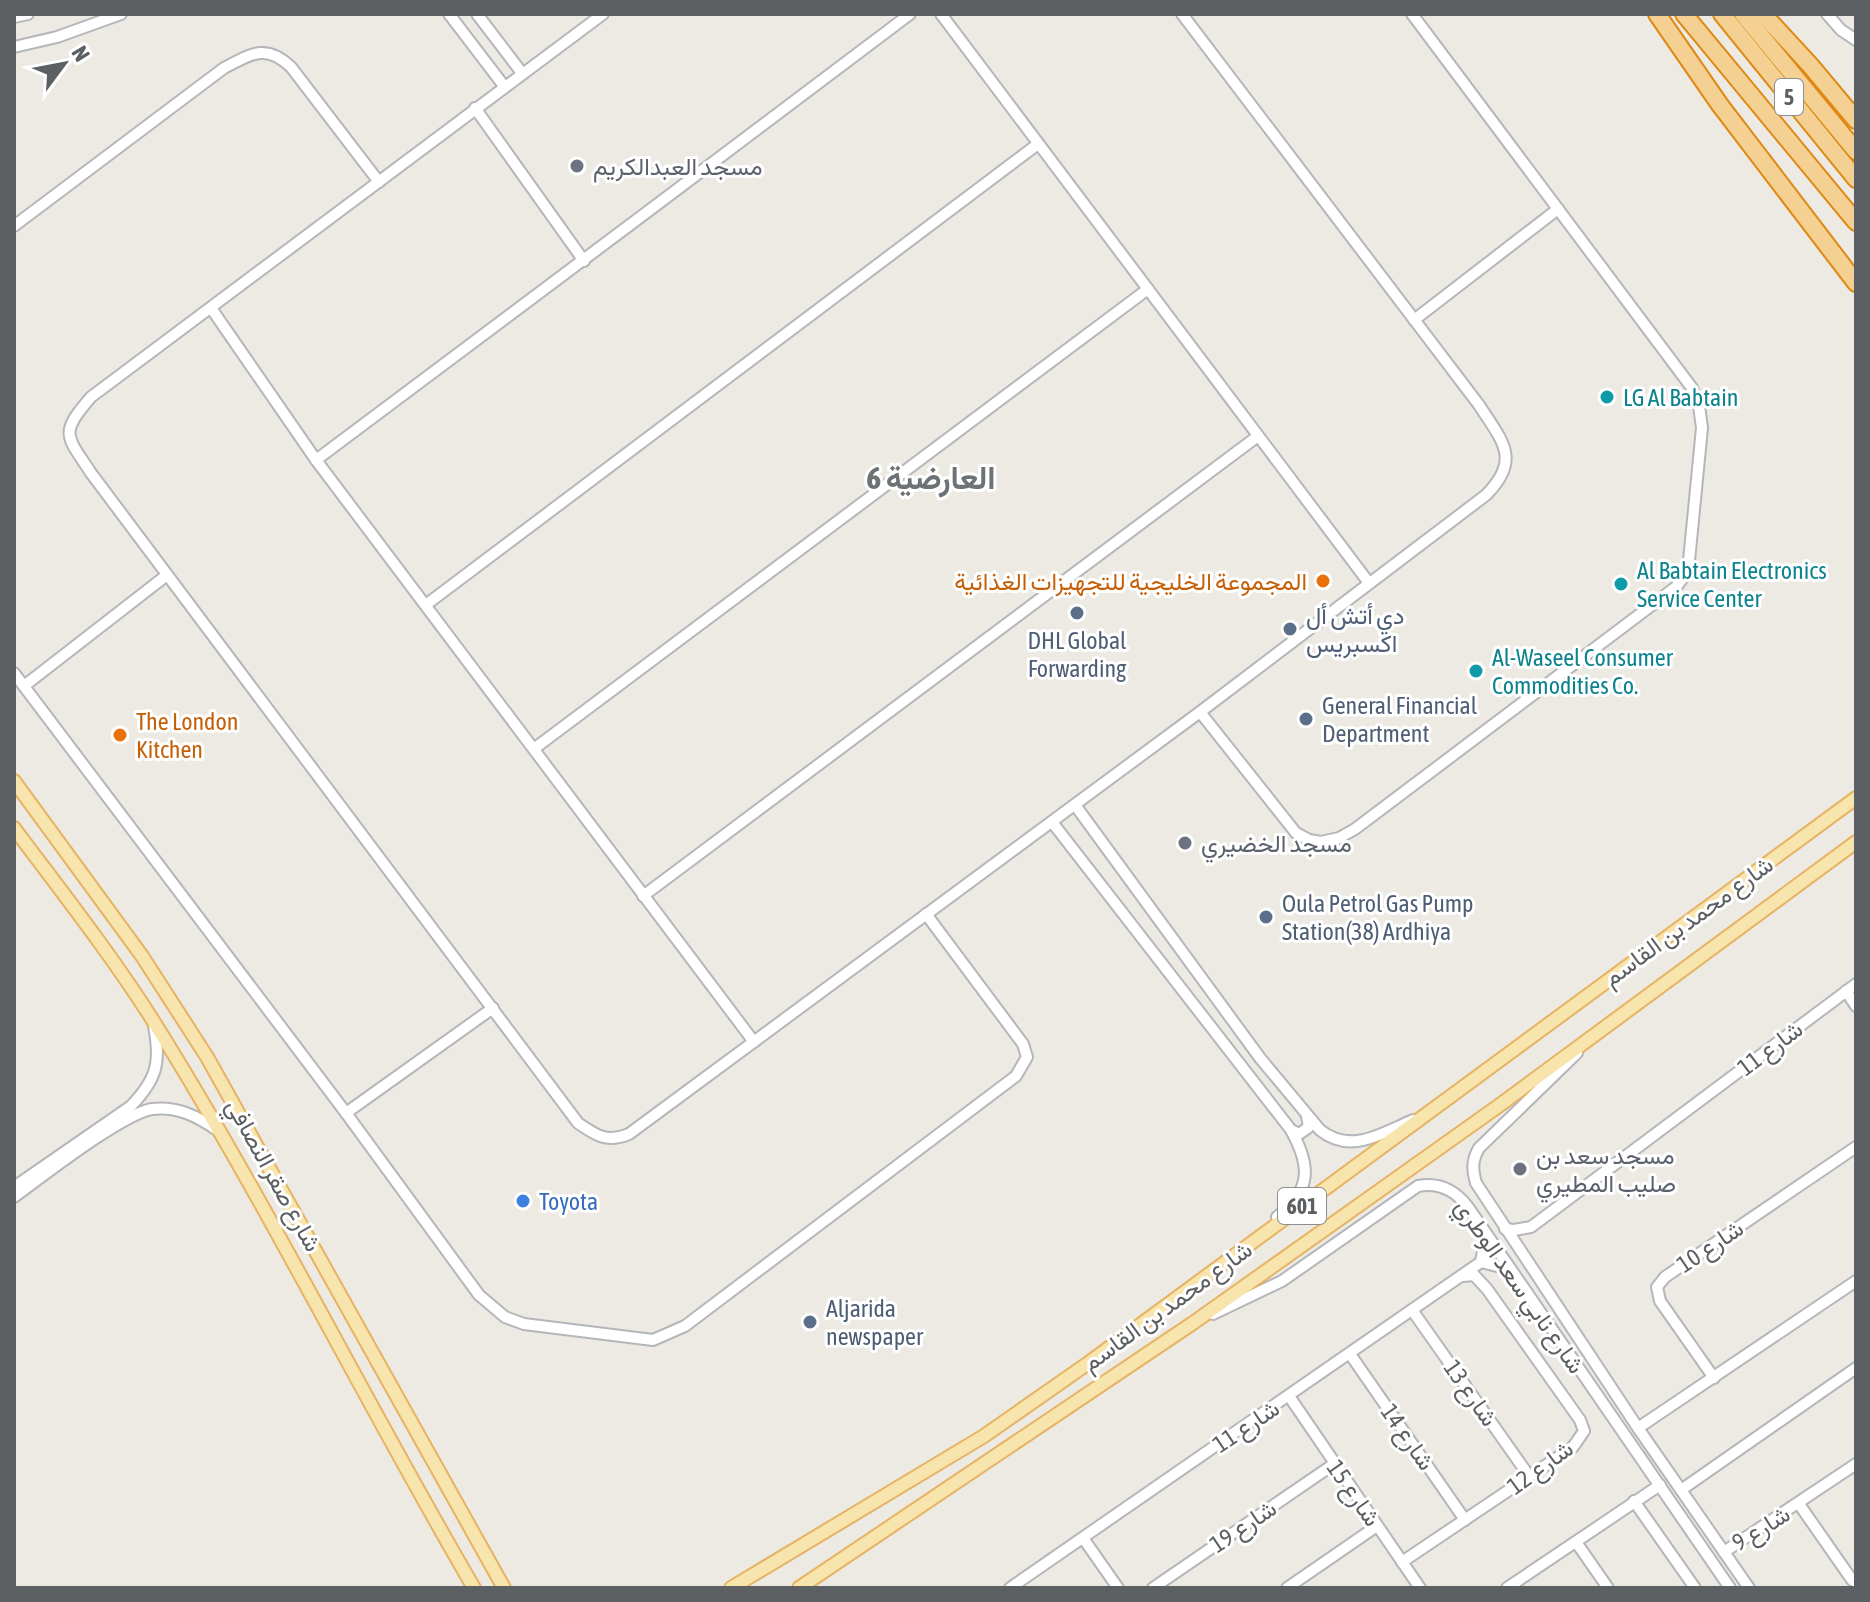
<svg xmlns="http://www.w3.org/2000/svg" width="1870" height="1602" font-family="'Asap Condensed',Vazirmatn,sans-serif">
<style>
.lines{fill:none;stroke-linecap:round;stroke-linejoin:round}
.minor-casing{stroke:#b4b6ba;stroke-width:14}
.major-casing{stroke:#e6b363;stroke-width:16}
.highway-casing{stroke:#df8812;stroke-width:20}
.minor{stroke:#fff;stroke-width:10}
.major{stroke:#f8e4ad;stroke-width:12}
.highway{stroke:#f4d193;stroke-width:16}
.worship-dot{fill:#6b7280;stroke:#fff;stroke-width:3}
.culture-dot{fill:#0f9aa8;stroke:#fff;stroke-width:3}
.food-dot{fill:#e8710a;stroke:#fff;stroke-width:3}
.service-dot{fill:#5c6f8a;stroke:#fff;stroke-width:3}
.shop-dot{fill:#3f7fe0;stroke:#fff;stroke-width:3}
.labels{text-anchor:middle;dominant-baseline:central;stroke-width:6;stroke-linejoin:round;paint-order:stroke}
.shield{fill:#fff;stroke:#8d9092;stroke-width:2}
.shield-label{font-size:22px;font-weight:bold;fill:#5c6063}
.worship-label{font-size:24px;fill:#5b616d;stroke:#fff;text-anchor:start}
.culture-label{font-size:24px;fill:#0d838f;stroke:#fff;text-anchor:start}
.food-label{font-size:24px;fill:#c56008;stroke:#fff;text-anchor:end}
.service-label{font-size:24px;fill:#4e5e75;stroke:#fff;text-anchor:start}
.street-label{font-size:24px;fill:#5c6063;stroke:#fff}
.shop-label{font-size:24px;fill:#366cbe;stroke:#fff;text-anchor:start}
.district-label{font-size:32px;font-weight:bold;fill:#6d7275;stroke:#fff}
</style>
<rect width="100%" height="100%" fill="#edeae3"/>
<g class="lines">
<g class="minor-casing">
<g id="minor">
<path d="M449 14 504 86"/>
<path d="M477 14 522 73"/>
<path d="M603 14 91 397C59 434 66 435 91 473L578 1123C597 1136 607 1143 629 1134L1200 712 1486 495C1522 459 1502 441 1479 405L1182 14"/>
<path d="M941 14 1369 583"/>
<path d="M1827 14 1841 30 1856 40"/>
<path d="M14 17 28 14"/>
<path d="M14 47 57 37 121 14"/>
<path d="M475 108 584 261"/>
<path d="M14 226 224 68C251 54 266 43 291 67L379 182"/>
<path d="M211 308 316 460 754 1042"/>
<path d="M1414 320 1558 209"/>
<path d="M316 460C515 312 712 163 910 14"/>
<path d="M427 604 1038 144"/>
<path d="M14 673 346 1113 479 1295 505 1317 524 1324 653 1340 685 1326 1016 1076 1027 1057 1023 1044 926 914"/>
<path d="M24 686 167 575"/>
<path d="M1200 712 1296 833 1309 840 1321 842 1339 838 1355 829 1676 587 1688 571 1702 428 1699 406 1692 388 1412 14"/>
<path d="M535 748 1148 289"/>
<path d="M1075 805 1260 1058 1320 1130C1351 1155 1382 1133 1413 1120"/>
<path d="M1052 822 1291 1130C1311 1166 1312 1190 1277 1217"/>
<path d="M643 896 1258 436"/>
<path d="M1846 991 1856 1006"/>
<path d="M1577 1053 1479 1148C1472 1160 1472 1169 1476 1183L1638 1428 1749 1588"/>
<path d="M346 1113 493 1008"/>
<path d="M1291 1130 1299 1134 1309 1127 1307 1116"/>
<path d="M14 1187 131 1106C157 1079 161 1062 154 1026"/>
<path d="M14 1197C43 1176 122 1114 152 1109 177 1106 197 1116 217 1130"/>
<path d="M1505 1229 1514 1230 1531 1227 1856 984"/>
<path d="M1481 1262 1509 1269"/>
<path d="M1412 1310 1529 1476"/>
<path d="M1213 1314 1282 1281 1418 1186C1439 1182 1455 1190 1468 1207L1730 1588"/>
<path d="M1350 1354 1465 1520"/>
<path d="M1714 1378 1660 1301 1657 1287 1665 1277 1856 1147"/>
<path d="M1289 1396 1420 1588"/>
<path d="M1638 1428 1856 1281"/>
<path d="M1681 1490 1856 1368"/>
<path d="M1634 1501 1695 1588"/>
<path d="M1799 1504 1852 1580 1856 1582"/>
<path d="M1083 1538 1118 1588"/>
<path d="M1576 1542 1608 1588"/>
<path d="M1724 1552 1856 1464"/>
<path d="M1402 1562 1573 1447 1584 1431 1580 1420 1487 1289 1474 1275 1463 1276"/>
<path d="M1010 1588 1481 1262 1486 1235"/>
<path d="M1153 1588 1334 1464"/>
<path d="M1287 1588 1377 1526"/>
<path d="M1507 1588 1660 1485"/>
</g>
</g>
<g class="major-casing">
<g id="major">
<path d="M14 781 142 956 207 1057 504 1588"/>
<path d="M14 828C61 891 110 953 152 1019 268 1204 364 1400 474 1588"/>
<path d="M731 1588 984 1436 1087 1364 1856 798"/>
<path d="M799 1588 1193 1323 1497 1107 1856 842"/>
</g>
</g>
<g class="highway-casing">
<g id="highway">
<path d="M1657 14 1720 105 1856 283"/>
<path d="M1684 14 1856 222"/>
<path d="M1722 14 1856 179"/>
<path d="M1743 14 1856 151"/>
<path d="M1763 14 1810 65 1856 120"/>
</g>
</g>
<use href="#minor" class="minor"/>
<use href="#major" class="major"/>
<use href="#highway" class="highway"/>
</g>
<g class="worship-dot">
<circle cx="577" cy="166" r="8"/>
<circle cx="1185" cy="843" r="8"/>
<circle cx="1520" cy="1169" r="8"/>
</g>
<g class="culture-dot">
<circle cx="1607" cy="397" r="8"/>
<circle cx="1621" cy="584" r="8"/>
<circle cx="1476" cy="671" r="8"/>
</g>
<g class="food-dot">
<circle cx="1323" cy="581" r="8"/>
<circle cx="120" cy="735" r="8"/>
</g>
<g class="service-dot">
<circle cx="1077" cy="613" r="8"/>
<circle cx="1290" cy="629" r="8"/>
<circle cx="1306" cy="719" r="8"/>
<circle cx="1266" cy="917" r="8"/>
<circle cx="810" cy="1322" r="8"/>
</g>
<circle class="shop-dot" cx="523" cy="1201" r="8"/>
<g class="labels">
<g class="shield">
<rect x="1775" y="79" width="28" height="36" rx="6"/>
<rect x="1278" y="1188" width="48" height="36" rx="6"/>
</g>
<g class="shield-label">
<text x="1789" y="97">5</text>
<text x="1302" y="1206">601</text>
</g>
<g class="worship-label">
<text x="593" y="166">مسجد العبدالكريم</text>
<text x="1201" y="843">مسجد الخضيري</text>
<text x="1536" y="1155">مسجد سعد بن<tspan x="1536" dy="28">صليب المطيري</tspan></text>
</g>
<g class="culture-label">
<text x="1623" y="397">LG Al Babtain</text>
<text x="1637" y="570">Al Babtain Electronics<tspan x="1637" dy="28">Service Center</tspan></text>
<text x="1492" y="657">Al-Waseel Consumer<tspan x="1492" dy="28">Commodities Co.</tspan></text>
</g>
<g class="food-label">
<text x="1307" y="581">المجموعة الخليجية للتجهيزات الغذائية</text>
<text x="136" y="721" text-anchor="start">The London<tspan x="136" dy="28">Kitchen</tspan></text>
</g>
<g class="service-label">
<text x="1306" y="615">دي أتش أل<tspan x="1306" dy="28">اكسبريس</tspan></text>
<text x="1077" y="640" text-anchor="middle">DHL Global<tspan x="1077" dy="28">Forwarding</tspan></text>
<text x="1322" y="705">General Financial<tspan x="1322" dy="28">Department</tspan></text>
<text x="1282" y="903">Oula Petrol Gas Pump<tspan x="1282" dy="28">Station(38) Ardhiya</tspan></text>
<text x="826" y="1308">Aljarida<tspan x="826" dy="28">newspaper</tspan></text>
</g>
<g class="street-label">
<text transform="translate(1688 921) rotate(-36)">شارع محمد بن القاسم</text>
<text transform="translate(1770 1048) rotate(-37)">شارع 11</text>
<text transform="translate(274 1175) rotate(61)">شارع صقر النصافي</text>
<text transform="translate(1710 1246) rotate(-34)">شارع 10</text>
<text transform="translate(1520 1286) rotate(55)">شارع نابي سعد الوطري</text>
<text transform="translate(1167 1306) rotate(-36)">شارع محمد بن القاسم</text>
<text transform="translate(1471 1393) rotate(55)">شارع 13</text>
<text transform="translate(1246 1426) rotate(-34)">شارع 11</text>
<text transform="translate(1408 1437) rotate(55)">شارع 14</text>
<text transform="translate(1540 1467) rotate(-36)">شارع 12</text>
<text transform="translate(1354 1493) rotate(55)">شارع 15</text>
<text transform="translate(1243 1526) rotate(-34)">شارع 19</text>
<text transform="translate(1761 1528) rotate(-32)">شارع 9</text>
</g>
<g class="shop-label">
<text x="539" y="1201">Toyota</text>
</g>
<g class="district-label">
<text x="931" y="477">العارضية 6</text>
</g>
</g>
<rect width="1870" height="1602" fill="none" stroke="#5c6063" stroke-width="32"/>
<g transform="translate(64 64) rotate(58)" stroke="#ffffff" stroke-width="6" paint-order="stroke">
<path d="M0-6L14 30L0 20L-14 30Z" fill="#5c6063"/>
<text y="-12" font-size="22" font-weight="bold" text-anchor="middle" fill="#5c6063">N</text>
</g>
</svg>
